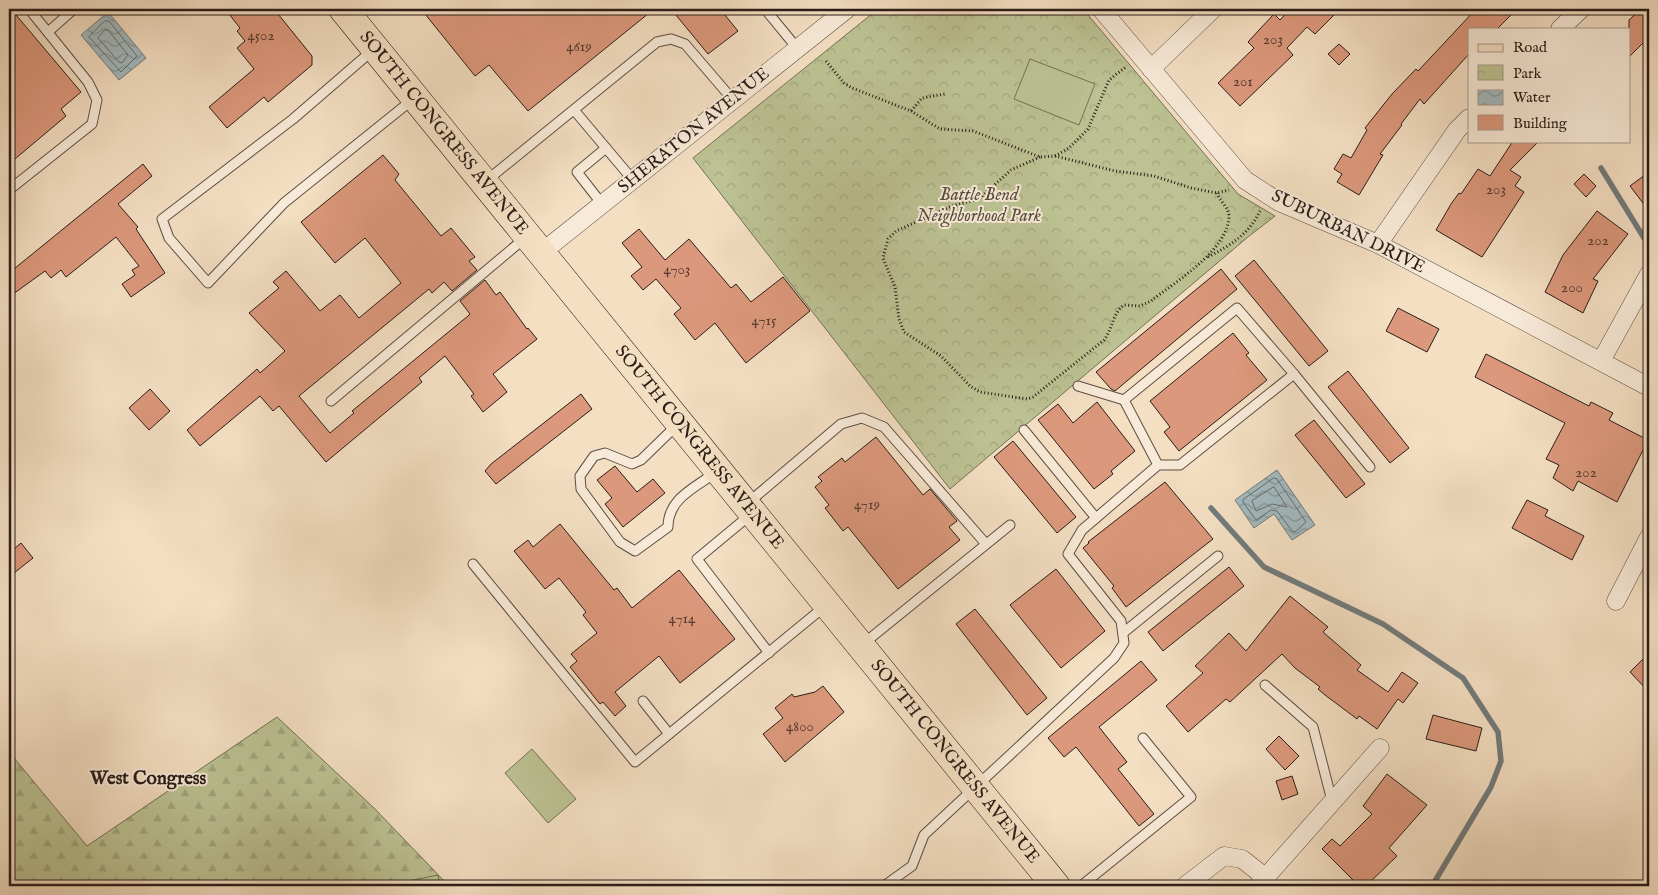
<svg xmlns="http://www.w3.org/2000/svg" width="1658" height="895" font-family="'IM FELL English',serif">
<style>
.forest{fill:url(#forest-firs);stroke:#737056}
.park{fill:url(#park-crowns);stroke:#737056}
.pitch{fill:#bcc293;stroke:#737056}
.water{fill:url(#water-waves);stroke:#727b7c}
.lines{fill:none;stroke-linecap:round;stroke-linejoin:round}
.shore{stroke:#666b6c;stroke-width:1}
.stream{stroke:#727b7c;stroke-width:5.5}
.building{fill:#dc987c;stroke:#2a1d18}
.lane-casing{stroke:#5c4e43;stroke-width:11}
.street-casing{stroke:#5c4e43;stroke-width:19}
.primary-casing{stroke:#2a1d18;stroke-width:29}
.path{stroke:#2a1d18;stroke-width:3;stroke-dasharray:1 2.5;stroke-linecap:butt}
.lane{stroke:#f8ead8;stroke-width:9}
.street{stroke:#f8ead8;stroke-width:18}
.primary{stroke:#f4dfc3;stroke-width:28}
.labels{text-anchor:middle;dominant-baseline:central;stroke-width:4;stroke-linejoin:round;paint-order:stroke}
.number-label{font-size:15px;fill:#563c31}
.street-label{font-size:18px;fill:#2a1d18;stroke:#f8ead8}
.park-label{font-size:18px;font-style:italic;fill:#564f3d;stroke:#f8ead8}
.neighbourhood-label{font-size:19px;font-weight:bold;fill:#2a1d18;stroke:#f8ead8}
</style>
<defs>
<pattern id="forest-firs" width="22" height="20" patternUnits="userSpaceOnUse" patternTransform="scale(1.25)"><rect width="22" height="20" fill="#bcc293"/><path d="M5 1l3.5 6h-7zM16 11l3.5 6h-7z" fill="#a2a67e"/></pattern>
<pattern id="park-crowns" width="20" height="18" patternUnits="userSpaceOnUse" patternTransform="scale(1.25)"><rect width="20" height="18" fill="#bcc293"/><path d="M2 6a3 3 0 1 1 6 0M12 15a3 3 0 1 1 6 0" fill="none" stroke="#a2a67e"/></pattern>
<pattern id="water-waves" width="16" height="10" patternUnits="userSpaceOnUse" patternTransform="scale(1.25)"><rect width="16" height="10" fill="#a2b9bf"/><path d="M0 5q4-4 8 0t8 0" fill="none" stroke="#84969a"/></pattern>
</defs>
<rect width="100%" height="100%" fill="#f4dfc3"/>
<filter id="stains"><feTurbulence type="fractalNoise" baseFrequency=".004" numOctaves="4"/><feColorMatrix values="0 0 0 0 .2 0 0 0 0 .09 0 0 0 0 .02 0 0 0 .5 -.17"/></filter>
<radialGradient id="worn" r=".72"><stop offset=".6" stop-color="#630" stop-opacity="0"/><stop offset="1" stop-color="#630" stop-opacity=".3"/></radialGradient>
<path class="forest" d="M277 717 374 808 449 886H9V752L87 846Z"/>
<g class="park">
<path d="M878 9H1083L1238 194 1275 216 1248 237 950 489 693 158Z"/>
<path d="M438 875 440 886H384Z"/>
</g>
<g class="pitch">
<path d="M1030 59 1095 84 1079 125 1014 99Z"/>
<path d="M532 749 576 799 548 823 505 773Z"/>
</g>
<g class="water">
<path d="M108 12 146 58 119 80 81 35Z"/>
<path d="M1277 470 1315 525 1292 540 1274 514 1254 528 1235 500Z"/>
</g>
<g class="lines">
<g class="shore">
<path d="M105 21H109L137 56 121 72 89 37Z"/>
<path d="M105 30H108L128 55 122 63 119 62 98 38Z"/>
<path d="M1274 478 1277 479 1306 522 1295 532 1292 531 1277 511 1271 510 1256 520 1243 502V500Z"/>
<path d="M1274 487 1287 507 1272 504 1256 511 1252 501Z"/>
</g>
<g class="stream">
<path d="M1601 168 1644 238"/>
<path d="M1211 508 1264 567 1383 624 1463 678 1498 732 1501 761 1491 787 1432 886"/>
</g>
</g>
<g class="building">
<path d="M9 9H11L81 92 61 109 66 116 9 164Z"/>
<path d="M225 9H274L312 56V65L268 102 264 97 227 128 209 107 254 69 237 48 245 41 237 31 240 28Z"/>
<path d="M421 9H654L528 111 489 65 475 76Z"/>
<path d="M671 9H720L738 31 708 54Z"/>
<path d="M1290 9H1340L1315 34 1307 27 1287 48 1293 55 1240 106 1218 83 1254 48 1248 42 1259 30 1274 14 1280 20Z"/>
<path d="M1476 9H1517L1497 29H1469V54L1424 104 1420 99 1401 124 1402 125 1380 154 1383 155 1359 195 1337 182 1342 174 1334 169 1343 154 1351 158 1367 130 1365 128 1392 94 1416 69 1418 71Z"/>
<path d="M1641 9H1649V37L1629 57V20Z"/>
<path d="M1339 44 1350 54 1339 65 1328 54Z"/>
<path d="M1513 141H1539L1510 170 1521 177 1515 186 1524 192 1482 257 1436 230 1451 204 1459 193 1461 194 1478 169 1490 176Z"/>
<path d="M383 155 399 174 395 180 441 236 451 228 475 257 469 261 477 270 452 291 444 282 432 293 429 289 299 396 330 433 354 413 352 411 468 316 470 314 460 301 485 280 496 295 500 292 527 329 528 328 537 339 493 374 507 392 483 412 471 396 474 394 445 356 419 378 422 382 326 462 279 406 273 411 260 396 200 446 187 430 257 369 260 373 285 351 249 313 279 288 273 282 286 271 320 311 340 295 359 318 401 283 365 238 335 263 301 222Z"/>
<path d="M143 164 152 176 118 204 138 227 136 229 165 273 131 297 122 284 135 275 132 270 139 266 116 237 66 277 61 270 51 278 45 271 9 297V273Z"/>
<path d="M1649 172V211L1630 186Z"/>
<path d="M1584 174 1596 186 1586 197 1574 184Z"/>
<path d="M1597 211 1628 234 1593 279 1598 281 1583 313 1545 292 1563 255Z"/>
<path d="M639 229 665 260 689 239 731 288 736 284 751 302 783 277 810 311 746 363 715 323 695 340 674 314 681 308 656 279 643 290 631 276 642 267 622 243Z"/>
<path d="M1254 260 1328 351 1309 366 1235 276Z"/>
<path d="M1221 269 1237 289 1115 391 1111 389 1096 372Z"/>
<path d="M1398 308 1439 329 1427 352 1386 331Z"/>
<path d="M1233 333 1249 353 1246 355 1267 380 1179 451 1164 432 1170 427 1150 401Z"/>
<path d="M1486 354 1589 406 1591 402 1613 413 1609 420 1648 440 1617 502 1578 481 1573 491 1553 478 1559 465 1546 459 1565 423 1475 377Z"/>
<path d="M1348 371 1409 448 1390 463 1328 387Z"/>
<path d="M150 389 170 411 149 430 129 408Z"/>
<path d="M581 394 592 409 496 484 485 471 491 464Z"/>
<path d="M1097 402 1135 451 1111 471 1113 474 1094 489 1038 420 1058 404 1073 423Z"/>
<path d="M1314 420 1365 484 1346 498 1295 435Z"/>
<path d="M876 437 923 495 930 489 957 521 949 527 960 540 898 589 848 527 843 531 825 508 829 505 815 487 822 481 818 477 842 458 845 462Z"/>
<path d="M1013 441 1076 517 1057 533 994 457Z"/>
<path d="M615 466 637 492 653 479 665 493 623 527 605 504 612 498 597 480Z"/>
<path d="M1165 482 1213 539 1126 607 1112 588 1114 586 1083 548 1089 543 1088 542Z"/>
<path d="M1527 500 1548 510 1545 516 1584 536 1572 560 1512 528Z"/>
<path d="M560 524 614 590 617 588 632 608 679 570 735 639 680 683 659 656 615 692 626 706 615 716 603 702 600 704 570 667 577 661 571 654 597 633 583 615 586 612 559 578 545 589 514 551 528 540 533 547Z"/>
<path d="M21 543 33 558 9 577V553Z"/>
<path d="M1229 567 1244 586 1163 651 1148 632Z"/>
<path d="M1056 569 1105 631 1061 668 1010 605Z"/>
<path d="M1290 596 1328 627 1323 632 1361 665 1357 670 1388 692 1402 672 1418 683 1403 703 1398 699 1377 729 1359 716 1357 719 1325 695 1318 689 1320 687 1295 668 1282 654 1230 702 1226 699 1188 732 1166 706 1203 673 1195 666 1229 633 1246 651Z"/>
<path d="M975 609 1047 698 1027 715 956 624Z"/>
<path d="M1649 653V692L1630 672Z"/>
<path d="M1141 661 1157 680 1099 727 1127 762 1118 769 1154 814 1139 826 1076 747 1064 757 1048 738Z"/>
<path d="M823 686 844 712 785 762 763 734 783 718 775 708 792 694 794 697 815 692Z"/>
<path d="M1433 715 1482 728 1476 751 1426 739Z"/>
<path d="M1279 736 1299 756 1285 770 1266 749Z"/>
<path d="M1387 774 1427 805 1389 848 1397 856 1366 886H1359L1322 849 1332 839 1340 846 1372 814 1363 806Z"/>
<path d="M1292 776 1298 794 1282 800 1276 781Z"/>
</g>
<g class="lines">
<g class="lane-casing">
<g id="lane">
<path d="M765 9 797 48"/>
<path d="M48 32 74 9"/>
<path d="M373 50 293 119 162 219 169 238 208 283 284 203 412 100"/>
<path d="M574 110 606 148"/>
<path d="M486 181 657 42 671 39 685 44 733 100"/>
<path d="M9 190 92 124 97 100 88 82 29 9"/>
<path d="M602 204 577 172 606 148 633 180"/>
<path d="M1294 374 1370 467"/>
<path d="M1078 386 1124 400"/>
<path d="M331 401 525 238"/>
<path d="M678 424 641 460 632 464 605 453 594 456 580 476 581 489 620 542 635 551 668 527C668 499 694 488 715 473"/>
<path d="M1024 430 1096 518"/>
<path d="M749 502 841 424 862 418 884 427 986 544"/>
<path d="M750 515 697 559 769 653"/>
<path d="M473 564 635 762 824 607"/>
<path d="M1123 633 1218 556"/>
<path d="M863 644 1010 525"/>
<path d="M1265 685 1313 727 1332 801"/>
<path d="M643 701 669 734"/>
<path d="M884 886 912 866 924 835 1114 658 1124 643 1121 621 1068 554 1082 530 1158 465H1180L1294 374 1237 308 1124 400 1158 465"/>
<path d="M1081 886 1191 797 1143 738"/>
</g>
</g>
<g class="street-casing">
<g id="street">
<path d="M1101 9 1245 180 1279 202 1378 244 1649 387"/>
<path d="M1560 29 1581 9"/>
<path d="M1151 69 1213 9"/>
<path d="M1378 244 1457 130 1469 118"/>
<path d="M541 253 847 9"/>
<path d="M1601 361 1649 274"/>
<path d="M1616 601 1649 537"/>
<path d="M1185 886 1224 856 1242 859 1265 877"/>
<path d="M1258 886 1380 748"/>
</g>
</g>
<g class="primary-casing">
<g id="primary">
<path id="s1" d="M343 9 1056 886"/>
</g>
</g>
<g class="path">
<path d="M826 61 844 83 852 88 911 111 922 98 945 94"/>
<path d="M911 111 940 129 973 131 1040 157 1055 156 1115 171 1154 176 1191 188 1217 193 1229 190"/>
<path d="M1055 156 1069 148 1088 129 1109 80 1127 66"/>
<path d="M1040 157 1011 170 979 199 952 206 896 231 888 239 883 258 895 287 899 319 904 332 941 356 970 386 980 392 1027 399 1033 397 1104 340C1113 328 1112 314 1124 305L1140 306 1151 301C1175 282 1227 251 1229 217 1229 207 1220 202 1217 193"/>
<path d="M1208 257C1231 245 1249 234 1260 211"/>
</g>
<use href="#lane" class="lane"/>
<use href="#street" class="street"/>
<use href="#primary" class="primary"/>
</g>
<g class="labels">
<g class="number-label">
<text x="261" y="35">4502</text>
<text x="1273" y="39">203</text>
<text x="579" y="46">4619</text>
<text x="1243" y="81">201</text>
<text x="1496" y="189">203</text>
<text x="1598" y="240">202</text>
<text x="677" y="269">4703</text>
<text x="1572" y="287">200</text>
<text x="764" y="320">4715</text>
<text x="1586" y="472">202</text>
<text x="867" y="504">4719</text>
<text x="682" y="618">4714</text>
<text x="800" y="726">4800</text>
</g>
<g class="street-label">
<text transform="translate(694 131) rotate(-39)">SHERATON AVENUE</text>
<text stroke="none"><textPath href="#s1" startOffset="160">SOUTH CONGRESS AVENUE</textPath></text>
<text transform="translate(1348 232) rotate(26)">SUBURBAN DRIVE</text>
<text stroke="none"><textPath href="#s1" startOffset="565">SOUTH CONGRESS AVENUE</textPath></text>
<text stroke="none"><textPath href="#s1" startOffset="970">SOUTH CONGRESS AVENUE</textPath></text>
</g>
<g class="park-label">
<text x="979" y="195">Battle Bend<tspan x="979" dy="21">Neighborhood Park</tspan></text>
</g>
<g class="neighbourhood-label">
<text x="148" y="779">West Congress</text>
</g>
</g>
<rect width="1658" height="895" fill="none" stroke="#f4dfc3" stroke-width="30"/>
<rect x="10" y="10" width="1638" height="875" fill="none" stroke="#2a1d18" stroke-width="2.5"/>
<rect x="15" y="15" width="1628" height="865" fill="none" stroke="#2a1d18"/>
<rect x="1468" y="28" width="162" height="115" fill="#f8ead8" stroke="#a6988b"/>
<rect x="1478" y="44" width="25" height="8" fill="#f4dfc3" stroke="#a6988b"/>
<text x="1513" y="52" font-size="15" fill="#2a1d18">Road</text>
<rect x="1478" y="65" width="25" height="15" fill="url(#park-crowns)" stroke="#a6988b"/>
<text x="1513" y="78" font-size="15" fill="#2a1d18">Park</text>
<rect x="1478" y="90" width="25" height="15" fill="url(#water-waves)" stroke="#a6988b"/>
<text x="1513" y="102" font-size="15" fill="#2a1d18">Water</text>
<rect x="1478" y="115" width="25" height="15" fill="#dc987c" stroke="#a6988b"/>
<text x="1513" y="128" font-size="15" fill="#2a1d18">Building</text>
<rect width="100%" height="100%" filter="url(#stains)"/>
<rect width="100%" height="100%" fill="url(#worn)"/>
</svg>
